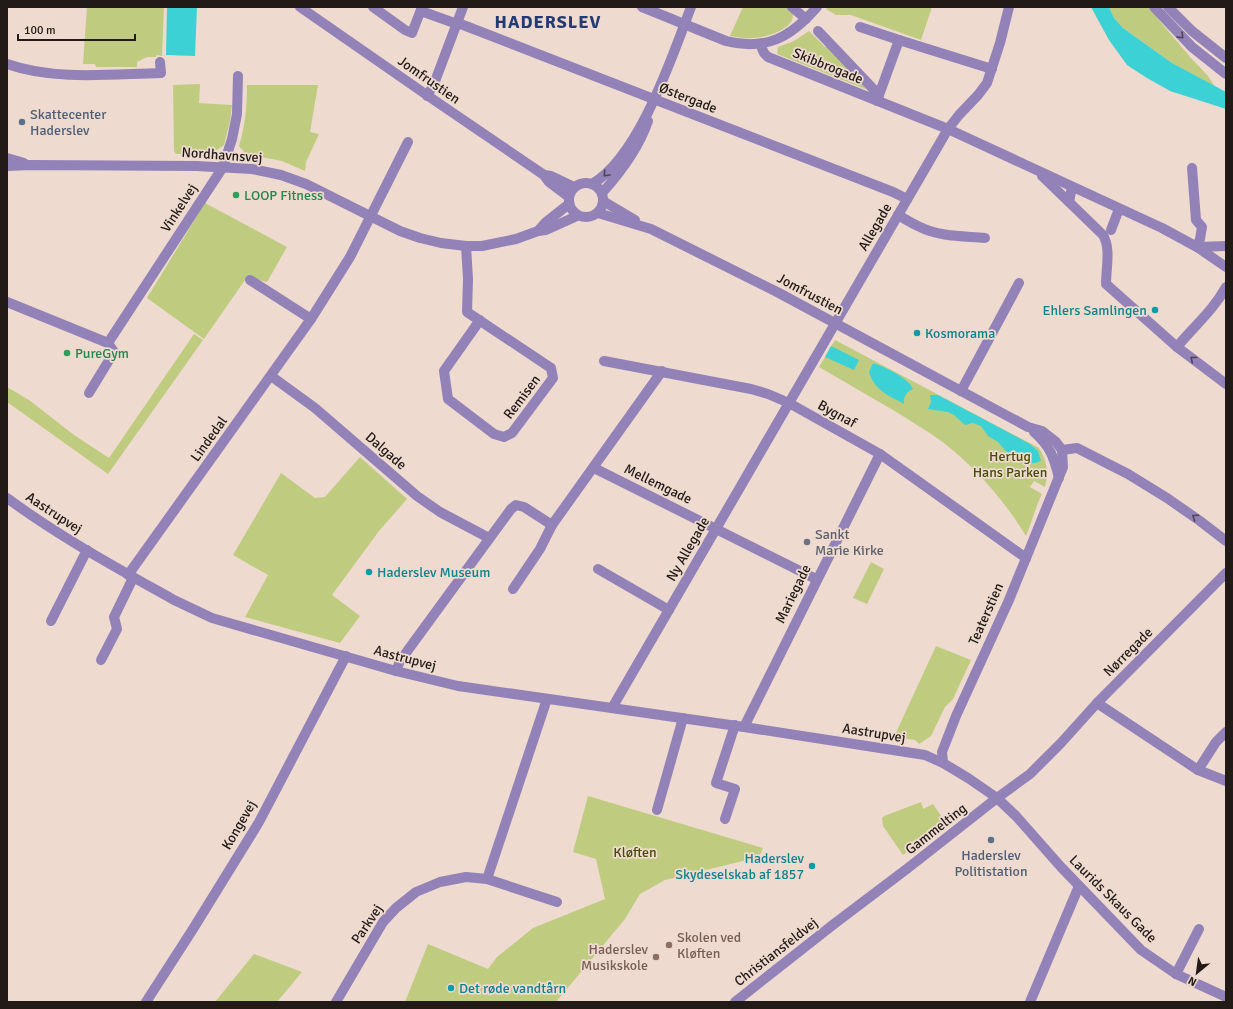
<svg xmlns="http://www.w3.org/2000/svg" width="1233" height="1009" font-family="Signika,sans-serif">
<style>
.green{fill:#bfcc80}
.water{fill:#3cd2d5}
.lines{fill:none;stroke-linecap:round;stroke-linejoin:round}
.minor{stroke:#9382b8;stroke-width:10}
.oneway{stroke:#4f4457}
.service-dot{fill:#5c6f8a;stroke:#eedacf;stroke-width:1.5}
.leisure-dot{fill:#2e9e5b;stroke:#eedacf;stroke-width:1.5}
.culture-dot{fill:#0f9aa8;stroke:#eedacf;stroke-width:1.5}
.worship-dot{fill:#6b7280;stroke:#eedacf;stroke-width:1.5}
.education-dot{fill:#8d6e63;stroke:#eedacf;stroke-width:1.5}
.labels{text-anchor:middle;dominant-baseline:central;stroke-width:3.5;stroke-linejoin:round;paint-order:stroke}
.street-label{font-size:14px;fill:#211a16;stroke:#eedacf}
.service-label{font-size:14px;fill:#4e5e75;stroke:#eedacf;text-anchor:start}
.leisure-label{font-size:14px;fill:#27864d;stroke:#eedacf;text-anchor:start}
.culture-label{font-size:14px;fill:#0d838f;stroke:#eedacf;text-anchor:start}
.park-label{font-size:14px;fill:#464e04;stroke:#eedacf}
.worship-label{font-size:14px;fill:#5b616d;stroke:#eedacf;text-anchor:start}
.education-label{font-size:14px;fill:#785e54;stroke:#eedacf;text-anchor:start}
.district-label{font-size:18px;font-weight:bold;letter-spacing:1px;fill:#233a72;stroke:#eedacf}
</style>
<rect width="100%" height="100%" fill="#eedacf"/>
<g class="green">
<path d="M87 7H164L162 56 157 55 156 57H147L137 62V67H96L95 64H83Z"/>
<path d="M743 7H785L792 11C799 28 766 38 753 38 745 39 738 37 730 36Z"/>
<path d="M828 7H932L921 40 851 15H836L826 9Z"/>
<path d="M1109 7H1148L1190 57 1208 76 1215 87 1172 63 1123 28 1114 18Z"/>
<path d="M809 31 825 47H828L866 87 865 89 777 54 778 47 794 41Z"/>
<path d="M200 84 199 103 232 105 230 121 224 145 211 154H176L174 151 173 85Z"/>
<path d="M247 85H318L310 132 319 134 306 162 305 171 282 161 246 154 239 146C245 127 247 106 247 85Z"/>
<path d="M205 203 287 247 267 282 247 277 204 339 147 298Z"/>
<path d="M194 334 203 340 108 474 7 402V387L29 400 74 435 109 458Z"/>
<path d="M835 340 1039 448C1047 461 1049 472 1045 487L1034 481 1030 487 1042 494C1035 508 1032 522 1026 536 1004 500 977 469 944 443 928 431 910 421 893 410 868 396 844 381 819 367Z"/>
<path d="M360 457 407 499 379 531 332 595 360 616 340 643 245 617 268 575 233 555 281 473 315 498 325 497Z"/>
<path d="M871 562 884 569 867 604 853 598Z"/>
<path d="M936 646 971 660 953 699 945 707 931 736 919 744 915 740 894 737Z"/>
<path d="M588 796 763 848 759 857 665 880 640 894 625 919 556 1002H405L428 944 488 969 497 957 533 928 605 899 596 859 573 852Z"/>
<path d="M921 802 923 809 933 804 946 823 903 855 883 826 882 818 884 816Z"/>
<path d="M254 954 302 972 277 1002H215Z"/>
</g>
<g class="water">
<path d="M167 7H197L195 56 166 55Z"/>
<path d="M1091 7H1109L1114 18 1123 28 1172 63 1226 92V109L1170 91 1147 78 1127 65 1109 40Z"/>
<path d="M831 346 859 360 854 370 825 357Z"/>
<path d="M873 363C883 366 909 378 913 389 907 391 903 397 904 404 888 395 875 391 869 372Z"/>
<path d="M930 395H938L1030 444 1038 451 1041 461 1035 463 1018 462 1010 456 998 442 988 436 981 426 973 423 965 425 954 415 948 412 928 409 931 402Z"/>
</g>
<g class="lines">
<g class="minor">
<path d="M300 7 434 100 544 175 549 182 569 197"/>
<path d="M373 7 405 30 412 33 422 7"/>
<path d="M642 7 726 41C767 51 791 37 817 7"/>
<path d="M792 7 806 19"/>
<path d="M1154 7 1192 47 1226 74"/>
<path d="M1168 7 1192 31 1226 58"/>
<path d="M421 11 457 24"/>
<path d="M458 23 893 192 907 199"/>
<path d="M860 27 899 40 992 69"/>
<path d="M818 31 879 95 877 101"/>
<path d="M760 44 764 53 768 57 948 129 1162 228 1197 247 1226 246"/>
<path d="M7 64C56 81 111 74 161 73L160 62"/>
<path d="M879 95 899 40"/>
<path d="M427 96 434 84 463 7"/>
<path d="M7 158 24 163"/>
<path d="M7 166 31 165 196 166 252 169 281 175 306 184 400 231 420 238 441 243 466 246H482L516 239 538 231 546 230 577 216"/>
<path d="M1192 168 1196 220 1202 227 1200 239 1197 247 1226 267"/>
<path d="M544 175 551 176 574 187"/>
<path d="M1042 176 1069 202"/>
<circle cx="586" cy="200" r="17"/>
<path d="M592 184C639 157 672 57 691 7"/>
<path d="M1072 187 1069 202 1103 235C1111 248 1106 269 1106 284L1177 347 1226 384"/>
<path d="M602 193C621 172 639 148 648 121"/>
<path d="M603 201 635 220"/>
<path d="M598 213 651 229 779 293 1028 427 1042 431 1056 442 1062 450 1063 467 1009 600 956 716 942 752 943 763"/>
<path d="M898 215C905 219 913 224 920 227 940 237 964 236 985 238"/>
<path d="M1111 230 1119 209"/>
<path d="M538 231 545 223 569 204"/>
<path d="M466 246 468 279 467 312 551 368 553 378 512 433 504 437 494 434 448 399 444 371 480 320"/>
<path d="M250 280 311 319"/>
<path d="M7 302 108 343 223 167 232 139 237 114 238 76"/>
<path d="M1177 347C1194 326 1213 311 1226 287"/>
<path d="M604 361 751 389 768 394 789 403 880 454 1026 558"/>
<path d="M271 376 315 408 417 496 440 512 489 538"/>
<path d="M961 391 1019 283"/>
<path d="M89 393 114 352 108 343"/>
<path d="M1034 432C1050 446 1054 457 1059 478"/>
<path d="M1062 450 1077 448 1128 474 1167 498 1200 521 1226 541"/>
<path d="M594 468 816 579"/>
<path d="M7 498C60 537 117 568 174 600L212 618 396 671 458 686 744 727 925 755 943 763 968 778 997 798 1016 816 1061 867 1141 950 1176 974 1226 997"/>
<path d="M598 569 669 610"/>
<path d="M128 575 311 319 350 257 408 142"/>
<path d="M513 589 540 549 552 525"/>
<path d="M51 621 87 550"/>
<path d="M101 660 117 629 114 617 133 578"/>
<path d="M396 671 400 661 511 509 516 505 524 507 552 525 662 371"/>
<path d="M1097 703 1198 770 1226 781"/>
<path d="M612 708 948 129 959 115 978 95 987 83 1000 43 1009 7"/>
<path d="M744 727 880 454"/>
<path d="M1198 770 1216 742 1226 732"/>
<path d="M657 810 683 718"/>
<path d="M725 819 735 789 716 783 735 725"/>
<path d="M487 879 547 699"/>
<path d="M1176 974 1199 929"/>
<path d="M146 1002 193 929 259 822 346 656"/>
<path d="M336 1002 383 922 396 908 416 892 440 882 466 877 487 879 557 902"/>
<path d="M735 1002 834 924 908 868 997 798 1030 774 1061 743 1097 703 1226 573"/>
<path d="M1030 1002 1079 886"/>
</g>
</g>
<defs><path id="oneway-chevron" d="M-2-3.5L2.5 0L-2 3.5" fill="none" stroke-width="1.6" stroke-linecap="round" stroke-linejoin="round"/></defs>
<g class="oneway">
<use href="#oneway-chevron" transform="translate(1181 36) rotate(45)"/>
<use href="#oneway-chevron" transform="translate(606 174) rotate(133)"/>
<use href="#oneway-chevron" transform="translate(1193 359) rotate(-141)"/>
<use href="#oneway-chevron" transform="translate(1195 517) rotate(-145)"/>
</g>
<g class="service-dot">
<circle cx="22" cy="122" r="4"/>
<circle cx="991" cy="840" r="4"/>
</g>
<g class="leisure-dot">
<circle cx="236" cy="195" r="4"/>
<circle cx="67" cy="353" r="4"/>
</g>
<g class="culture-dot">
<circle cx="1155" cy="310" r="4"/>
<circle cx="917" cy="333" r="4"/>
<circle cx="369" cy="572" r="4"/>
<circle cx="812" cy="866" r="4"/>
<circle cx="451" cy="988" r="4"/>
</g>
<circle class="worship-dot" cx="807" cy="542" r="4"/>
<g class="education-dot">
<circle cx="669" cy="945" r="4"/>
<circle cx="656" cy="957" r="4"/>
</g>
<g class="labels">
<g class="street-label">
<text transform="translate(828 66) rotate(22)">Skibbrogade</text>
<text transform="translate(429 80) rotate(35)">Jomfrustien</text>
<text transform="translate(688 98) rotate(21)">Østergade</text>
<text transform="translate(222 155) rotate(4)">Nordhavnsvej</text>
<text transform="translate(179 208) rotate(-57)">Vinkelvej</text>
<text transform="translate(875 227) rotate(-60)">Allegade</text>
<text transform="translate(810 294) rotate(28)">Jomfrustien</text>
<text transform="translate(522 397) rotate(-53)">Remisen</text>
<text transform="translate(837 414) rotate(29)">Bygnaf</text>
<text transform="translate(209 439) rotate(-54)">Lindedal</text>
<text transform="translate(386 451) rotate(41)">Dalgade</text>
<text transform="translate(658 484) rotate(26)">Mellemgade</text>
<text transform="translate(54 513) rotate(33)">Aastrupvej</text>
<text transform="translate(688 549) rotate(-60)">Ny Allegade</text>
<text transform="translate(793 594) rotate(-64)">Mariegade</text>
<text transform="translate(986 614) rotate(-66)">Teaterstien</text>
<text transform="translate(1128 652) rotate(-45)">Nørregade</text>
<text transform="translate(405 658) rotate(15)">Aastrupvej</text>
<text transform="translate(874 733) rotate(9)">Aastrupvej</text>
<text transform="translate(239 825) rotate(-60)">Kongevej</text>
<text transform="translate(936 829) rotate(-38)">Gammelting</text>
<text transform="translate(1113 899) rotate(45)">Laurids Skaus Gade</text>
<text transform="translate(367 924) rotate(-56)">Parkvej</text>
<text transform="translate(776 952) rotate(-38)">Christiansfeldvej</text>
</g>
<g class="service-label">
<text x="30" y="114">Skattecenter<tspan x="30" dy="16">Haderslev</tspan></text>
<text x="991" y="855" text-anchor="middle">Haderslev<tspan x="991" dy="16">Politistation</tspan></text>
</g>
<g class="leisure-label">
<text x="244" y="195">LOOP Fitness</text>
<text x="75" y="353">PureGym</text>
</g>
<g class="culture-label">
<text x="1147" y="310" text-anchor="end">Ehlers Samlingen</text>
<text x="925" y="333">Kosmorama</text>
<text x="377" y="572">Haderslev Museum</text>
<text x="804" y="858" text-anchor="end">Haderslev<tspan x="804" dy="16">Skydeselskab af 1857</tspan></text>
<text x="459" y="988">Det røde vandtårn</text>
</g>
<g class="park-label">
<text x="1010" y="456">Hertug<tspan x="1010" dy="16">Hans Parken</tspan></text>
<text x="635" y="852">Kløften</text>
</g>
<g class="worship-label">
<text x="815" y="534">Sankt<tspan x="815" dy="16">Marie Kirke</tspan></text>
</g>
<g class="education-label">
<text x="677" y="937">Skolen ved<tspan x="677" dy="16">Kløften</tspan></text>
<text x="648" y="949" text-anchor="end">Haderslev<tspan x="648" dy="16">Musikskole</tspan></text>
</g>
<g class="district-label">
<text x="548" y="22">HADERSLEV</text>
</g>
</g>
<rect width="1233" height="1009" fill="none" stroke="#211a16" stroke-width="16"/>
<g transform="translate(1197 973) rotate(209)" stroke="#eedacf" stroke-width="3" paint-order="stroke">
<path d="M0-3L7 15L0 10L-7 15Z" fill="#211a16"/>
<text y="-6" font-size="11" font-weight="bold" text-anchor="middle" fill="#211a16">N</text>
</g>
<path d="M18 34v6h117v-6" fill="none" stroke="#211a16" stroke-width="2"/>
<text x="24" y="34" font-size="12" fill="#211a16" stroke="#eedacf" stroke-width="3" paint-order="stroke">100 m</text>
</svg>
